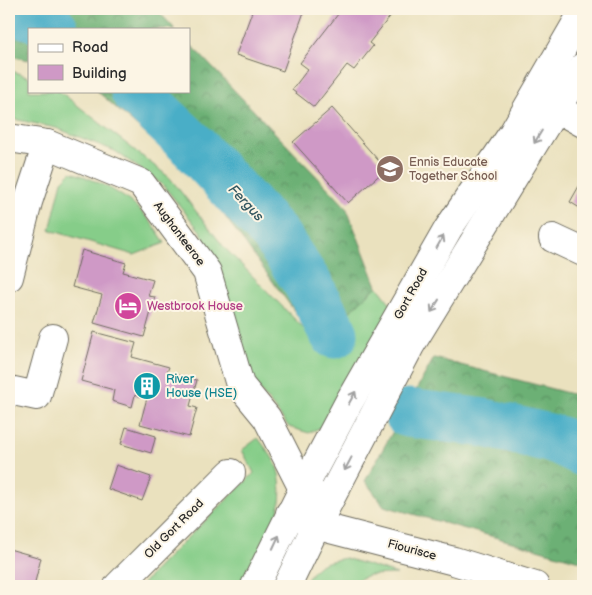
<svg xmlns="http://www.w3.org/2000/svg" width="592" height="595" font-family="'Balsamiq Sans',sans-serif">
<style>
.grass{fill:#86cd89;stroke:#587c5a}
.forest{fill:url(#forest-crowns);stroke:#4c6e50}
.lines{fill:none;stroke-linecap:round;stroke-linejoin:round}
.river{stroke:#48aec7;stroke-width:49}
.building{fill:#cf99c6}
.minor-casing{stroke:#6e6b5e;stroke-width:30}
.major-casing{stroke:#6e6b5e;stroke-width:30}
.minor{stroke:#fff;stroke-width:28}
.major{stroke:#fff;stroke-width:28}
.oneway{stroke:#a0a0a0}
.labels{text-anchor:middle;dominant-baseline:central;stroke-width:4;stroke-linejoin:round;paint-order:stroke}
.education-label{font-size:12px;fill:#785e54;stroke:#fcf5e5;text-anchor:start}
.street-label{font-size:12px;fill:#2b2b2b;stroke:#fcf5e5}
.hotel-label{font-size:12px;fill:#b23c85;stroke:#fcf5e5;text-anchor:start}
.culture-label{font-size:12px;fill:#0d838f;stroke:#fcf5e5;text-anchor:start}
.water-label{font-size:14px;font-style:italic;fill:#355962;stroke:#fcf5e5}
</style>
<defs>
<pattern id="forest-crowns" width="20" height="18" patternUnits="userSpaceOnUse" patternTransform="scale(1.25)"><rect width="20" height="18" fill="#6cb075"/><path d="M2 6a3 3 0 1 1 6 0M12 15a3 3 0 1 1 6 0" fill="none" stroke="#598f60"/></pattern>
</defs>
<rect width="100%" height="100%" fill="#fcf5e5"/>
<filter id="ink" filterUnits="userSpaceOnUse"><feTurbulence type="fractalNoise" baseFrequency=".02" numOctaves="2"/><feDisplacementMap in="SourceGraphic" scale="10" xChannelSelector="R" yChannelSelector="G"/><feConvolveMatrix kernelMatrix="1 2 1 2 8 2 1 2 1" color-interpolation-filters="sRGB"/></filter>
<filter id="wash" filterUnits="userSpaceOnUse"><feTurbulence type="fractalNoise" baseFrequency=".0096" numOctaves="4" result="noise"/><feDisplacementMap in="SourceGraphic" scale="20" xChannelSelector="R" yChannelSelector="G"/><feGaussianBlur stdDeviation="1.12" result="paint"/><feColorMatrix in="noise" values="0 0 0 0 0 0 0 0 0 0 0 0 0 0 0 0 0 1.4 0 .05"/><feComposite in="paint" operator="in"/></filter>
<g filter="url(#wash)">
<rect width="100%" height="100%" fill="#eae1be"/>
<g class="grass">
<path d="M9 70 29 77V91H58L63 94 170 178 224 247 317 342 377 286 394 308 329 423 309 433 289 427 252 380 243 358 220 268 200 231 163 185 115 151 56 128 9 118Z"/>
<path d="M71 172C100 181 129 196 149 220 155 227 160 235 165 243L134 255 50 230 62 181Z"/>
<path d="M258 438C264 446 273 457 277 467 291 509 263 550 245 586H141C176 546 217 511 254 473L242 450Z"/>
<path d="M345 558 397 574 368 575 345 586H304C315 563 322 563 345 558Z"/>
</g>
<g class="forest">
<path d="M9 9H156L175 29H29V60L9 56Z"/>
<path d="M189 43 346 207 377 286 317 342 200 182 97 91H189Z"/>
<path d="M434 358 583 397V562L384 506 365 481Z"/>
</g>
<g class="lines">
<g class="river">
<path d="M9 9 37 18 54 29"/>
<path d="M135 91 190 143 274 233 308 284 334 334"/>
<path d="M408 413 485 423 558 440 583 452"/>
</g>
</g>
<g id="blocks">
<g class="building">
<path d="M253 9H305L283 71 236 55Z"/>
<path d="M342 9H396L369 43 373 46 354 70 347 65 314 107 292 90 308 69 300 63Z"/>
<path d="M332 108 386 169 348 203 293 142Z"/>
<path d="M583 179V210L570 202Z"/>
<path d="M82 250 126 263 123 272 153 280 148 296 155 297 144 337 94 323 102 295 72 287Z"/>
<path d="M94 332 136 343 132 357 169 367 167 372 197 380 190 406 197 408 189 437 140 424 147 398 135 395 132 407 112 401 114 390 81 381Z"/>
<path d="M126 427 156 436 151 453 121 444Z"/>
<path d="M116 465 151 477 142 501 108 489Z"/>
<path d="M9 549 41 558 34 586H9Z"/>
</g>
</g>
</g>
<g filter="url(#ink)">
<use href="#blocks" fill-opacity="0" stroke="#6e6b5e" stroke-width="1"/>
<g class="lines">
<g class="minor-casing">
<g id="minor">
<path d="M536 97 583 123"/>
<path d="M9 138 47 144 141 183 207 272 240 385 267 418 303 489 328 502"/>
<path d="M553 238 583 252"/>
<path d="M9 277 28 202 47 144"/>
<path d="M9 390 37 396 53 338"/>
<path d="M290 513 330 529 454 561 535 586"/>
<path d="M118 586 231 473"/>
</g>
</g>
<g class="major-casing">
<g id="major">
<path d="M255 586 303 489 349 402 448 229 513 133 583 12"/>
<path d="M287 586 317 524 410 346 556 108 583 67"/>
</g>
</g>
<use href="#minor" class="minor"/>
<use href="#major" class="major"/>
</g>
<defs><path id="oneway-shaft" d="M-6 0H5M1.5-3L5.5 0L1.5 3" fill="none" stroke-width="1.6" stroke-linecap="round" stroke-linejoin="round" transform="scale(1.25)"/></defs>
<g class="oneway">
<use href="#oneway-shaft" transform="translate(538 137) rotate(121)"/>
<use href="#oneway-shaft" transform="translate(440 242) rotate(-60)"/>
<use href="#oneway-shaft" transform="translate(435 306) rotate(122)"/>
<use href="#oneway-shaft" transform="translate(352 398) rotate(-61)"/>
<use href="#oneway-shaft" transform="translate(348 464) rotate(118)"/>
<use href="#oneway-shaft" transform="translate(276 542) rotate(-65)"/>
</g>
</g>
<defs>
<g id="school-disc" transform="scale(1.4375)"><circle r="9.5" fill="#8d6e63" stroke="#fcf5e5"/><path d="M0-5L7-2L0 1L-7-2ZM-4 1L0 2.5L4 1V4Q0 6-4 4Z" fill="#fff"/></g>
<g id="hotel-disc" transform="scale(1.4375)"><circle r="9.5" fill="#d1479c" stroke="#fcf5e5"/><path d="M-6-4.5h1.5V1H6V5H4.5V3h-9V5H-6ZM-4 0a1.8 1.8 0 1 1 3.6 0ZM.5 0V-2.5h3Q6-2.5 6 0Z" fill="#fff"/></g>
<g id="building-disc" transform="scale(1.4375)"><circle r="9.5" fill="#0f9aa8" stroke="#fcf5e5"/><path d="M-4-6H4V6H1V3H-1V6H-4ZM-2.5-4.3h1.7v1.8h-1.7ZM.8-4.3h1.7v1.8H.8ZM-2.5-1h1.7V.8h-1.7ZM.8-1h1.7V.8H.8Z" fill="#fff"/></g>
</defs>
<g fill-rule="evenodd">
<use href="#school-disc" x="390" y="169"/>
<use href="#hotel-disc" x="128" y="306"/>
<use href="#building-disc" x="147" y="386"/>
</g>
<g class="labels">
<g class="education-label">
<text x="409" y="162">Ennis Educate<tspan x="409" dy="14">Together School</tspan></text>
</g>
<g class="street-label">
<text transform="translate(179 234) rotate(53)">Aughanteeroe</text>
<text transform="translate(411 294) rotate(-61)">Gort Road</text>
<text transform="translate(174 529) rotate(-45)">Old Gort Road</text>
<text transform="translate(412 550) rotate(15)">Fiourisce</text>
</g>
<g class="hotel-label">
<text x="147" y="306">Westbrook House</text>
</g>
<g class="culture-label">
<text x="166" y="379">River<tspan x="166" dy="14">House (HSE)</tspan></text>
</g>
<g class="water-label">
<text transform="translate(246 203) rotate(47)">Fergus</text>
</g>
</g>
<rect width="592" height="595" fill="none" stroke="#fcf5e5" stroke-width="30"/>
<rect x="28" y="28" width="162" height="65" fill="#fcf5e5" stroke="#a8a49b"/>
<rect x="38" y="44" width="25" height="8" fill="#ffffff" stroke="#a8a49b"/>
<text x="72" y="52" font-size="15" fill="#2b2b2b">Road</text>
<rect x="38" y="65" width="25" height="15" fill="#cf99c6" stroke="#a8a49b"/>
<text x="72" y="78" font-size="15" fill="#2b2b2b">Building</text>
</svg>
